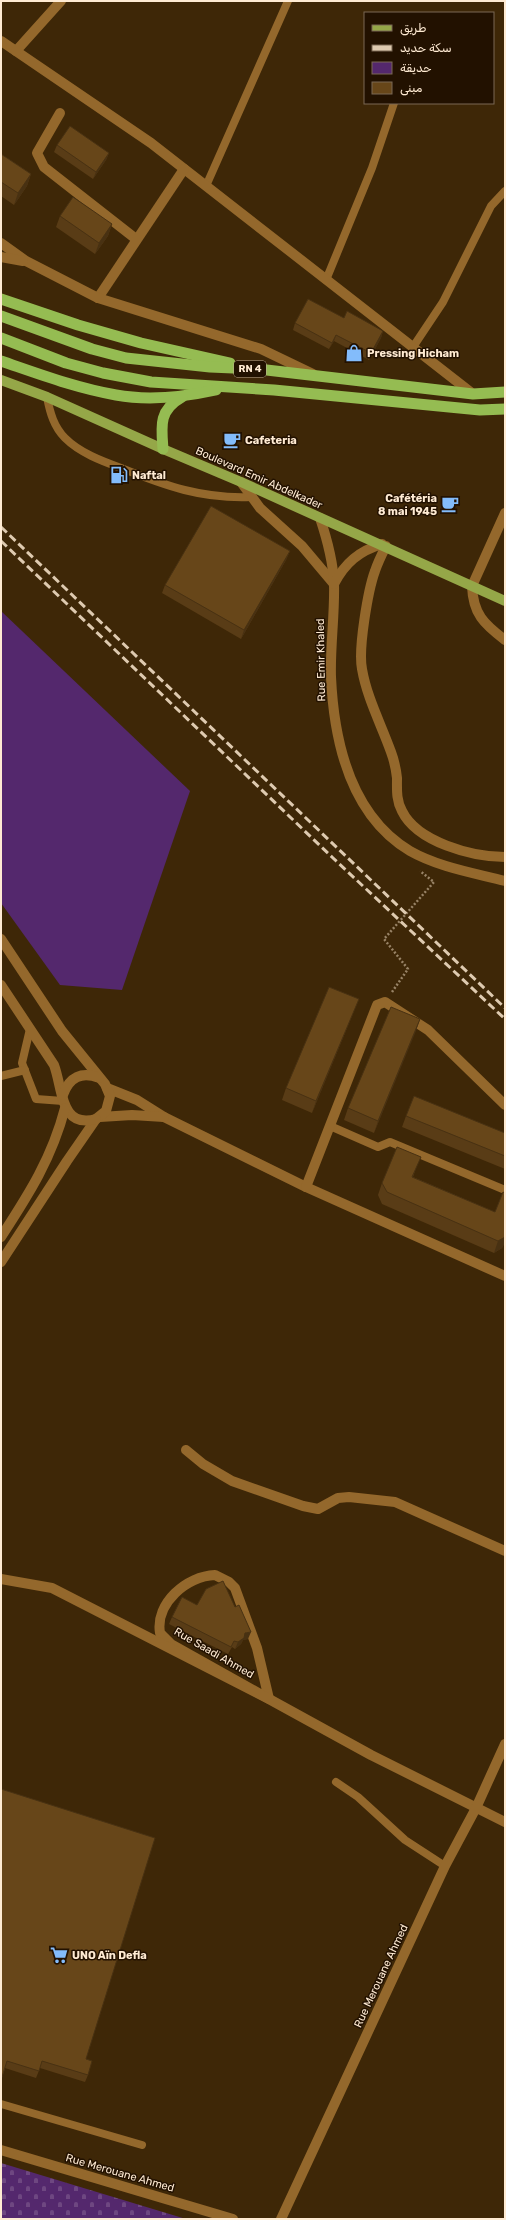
<svg xmlns="http://www.w3.org/2000/svg" width="506" height="2220" font-family="Rubik,Vazirmatn,sans-serif">
<style>
.cemetery{fill:url(#cemetery-stones)}
.green{fill:#54286d}
.lines{fill:none;stroke-linecap:round;stroke-linejoin:round}
.path{stroke:#988366;stroke-width:2.5;stroke-dasharray:2 2;stroke-linecap:butt}
.service{stroke:#94682c;stroke-width:8}
.minor{stroke:#94682c;stroke-width:10}
.tertiary{stroke:#94682c;stroke-width:10}
.primary{stroke:#95a748;stroke-width:10}
.trunk{stroke:#95bc52;stroke-width:11}
.rail{stroke:#decab0;stroke-width:3;stroke-dasharray:8 4;stroke-linecap:butt}
.wall{fill:#593c16}
.shaded-wall{fill:#483112}
.building{fill:#674619;stroke:#483112}
.labels{text-anchor:middle;dominant-baseline:central;stroke-width:3;stroke-linejoin:round;paint-order:stroke}
.shield{fill:#210;stroke:#bdaa94;stroke-width:1}
.shield-label{font-size:10px;font-weight:bold;fill:#ffebd3}
.poi-label{font-size:11px;font-weight:bold;fill:#ffebd3;stroke:#210;text-anchor:start}
.street-label{font-size:11px;fill:#ffebd3;stroke:#210}
</style>
<defs>
<pattern id="cemetery-stones" width="16" height="16" patternUnits="userSpaceOnUse"><rect width="16" height="16" fill="#54286d"/><path d="M2 7V4a2 2 0 0 1 4 0v3zM10 15v-3a2 2 0 0 1 4 0v3z" fill="#6e4781"/></pattern>
</defs>
<rect width="100%" height="100%" fill="#3e2707"/>
<path class="cemetery" d="M1 2163 186 2219H1Z"/>
<path class="green" d="M1 611 190 791 122 990 60 985 1 903Z"/>
<g class="lines">
<path class="path" d="M392 992 408 969 384 939 434 882 420 871"/>
<g class="service">
<path d="M206 186 288 1"/>
<path d="M326 280 372 168 394 103"/>
<path d="M413 347 443 302 491 206 505 191"/>
<path d="M47 397C50 413 54 427 65 438 80 453 102 461 121 468 166 486 202 499 251 497"/>
<path d="M30 1029 22 1063 36 1099 63 1101"/>
<path d="M1 1076 25 1070"/>
<path d="M330 1126 378 1147 390 1142 505 1190"/>
<path d="M336 1782 358 1797 405 1840 445 1866"/>
<path d="M1 2104 142 2145"/>
</g>
<g class="minor">
<path d="M1 41 151 143 473 394"/>
<path d="M16 51 61 1"/>
<path d="M60 113 37 153 44 167 136 239"/>
<path d="M98 298 184 169"/>
<path d="M505 513 472 586C473 614 484 624 505 640"/>
<path d="M386 546C382 554 378 562 375 571 368 590 358 649 362 669 367 698 381 724 391 752 394 760 396 769 397 778 397 789 396 800 402 811 417 842 472 857 505 857"/>
<path d="M107 1088 137 1100 164 1117 306 1187 505 1276"/>
<path d="M100 1117 132 1115 164 1117"/>
<path d="M306 1187 377 1005 385 1002 428 1030 505 1105"/>
<path d="M186 1450 203 1464 232 1481 303 1506 318 1509 338 1498 349 1497 395 1502 505 1551"/>
<path d="M215 1575 229 1582 235 1588 257 1648 269 1699 171 1644 160 1633C155 1603 187 1576 215 1575Z"/>
<path d="M1 1579 52 1588 269 1699 371 1755 505 1822"/>
<path d="M1 2150 233 2219"/>
<path d="M281 2219 445 1866 476 1808 505 1744"/>
</g>
<g class="tertiary">
<path d="M1 243 26 261 98 298 261 349 313 374"/>
<path d="M1 257 23 261"/>
<path d="M241 482 260 508 302 546 334 584"/>
<path d="M320 518C327 539 333 561 334 583 335 614 330 646 331 677 334 742 350 815 410 851 438 867 474 873 505 881"/>
<path d="M334 584C345 563 359 551 382 544"/>
<path d="M1 939 62 1031 105 1084 110 1096 106 1111 96 1119 67 1161 1 1262"/>
<path d="M1 985 54 1065C63 1089 60 1129 96 1119"/>
<path d="M63 1095C69 1077 82 1071 99 1078"/>
<path d="M1 1237C29 1194 52 1158 65 1108"/>
</g>
<path class="primary" d="M1 380 47 397 163 449 241 482 505 601"/>
<g class="trunk">
<path d="M1 299 78 325 141 343 230 363"/>
<path d="M1 316 92 349 126 358 210 367 258 369 473 394 505 392"/>
<path d="M1 338 66 363 103 373 151 382 274 390 480 410 505 409"/>
<path d="M1 361C39 374 76 388 116 395 149 401 184 397 216 390"/>
<path d="M163 449C161 425 159 410 182 397"/>
</g>
<g class="rail">
<path d="M1 527 505 1008"/>
<path d="M1 541 333 858 505 1019"/>
</g>
</g>
<g class="wall">
<path d="M57 145 109 153 106 160 93 179 54 152Z"/>
<path d="M1 154 31 174 27 186 14 205 1 196Z"/>
<path d="M60 216 112 224 108 236 95 254 56 227Z"/>
<path d="M344 318 383 331 381 338 369 360 334 341 329 349 293 330 295 323Z"/>
<path d="M290 551 286 560 241 639 162 593 165 585Z"/>
<path d="M354 1011 312 1113 282 1100 286 1088Z"/>
<path d="M420 1019 374 1133 344 1120 348 1108Z"/>
<path d="M406 1116 505 1133V1169L402 1127Z"/>
<path d="M416 1168 413 1177 495 1212 505 1193V1242L502 1248 494 1253 382 1204 378 1195 382 1183Z"/>
<path d="M172 1617 248 1639 243 1640 241 1644 235 1649 232 1647 228 1654 169 1624Z"/>
<path d="M1 1789 86 2059 88 2075 85 2082 40 2068 36 2078 5 2068 1 2081Z"/>
</g>
<g class="shaded-wall">
<path d="M109 153 106 160 93 179 96 172Z"/>
<path d="M31 174 27 186 14 205 18 193Z"/>
<path d="M112 224 108 236 95 254 99 243Z"/>
<path d="M383 331 381 338 369 360 371 353Z"/>
<path d="M336 335 334 341 329 349Z"/>
<path d="M290 551 286 560 241 639 244 630Z"/>
<path d="M359 999 354 1011 312 1113 316 1101Z"/>
<path d="M420 1019 416 1031 374 1133 378 1121Z"/>
<path d="M505 1237V1242L502 1248 494 1253 498 1241Z"/>
<path d="M251 1632 248 1639 243 1640 241 1644 235 1649 238 1642 245 1633Z"/>
</g>
<g class="building">
<path d="M70 126 109 153 96 172 57 145Z"/>
<path d="M1 154 31 174 18 193 1 182Z"/>
<path d="M73 197 112 224 99 243 60 216Z"/>
<path d="M308 299 344 318 347 311 383 331 371 353 336 335 332 343 295 323Z"/>
<path d="M211 506 290 551 244 630 165 585Z"/>
<path d="M329 987 359 999 316 1101 286 1088Z"/>
<path d="M391 1007 420 1019 378 1121 348 1108Z"/>
<path d="M414 1096 505 1133V1156L406 1116Z"/>
<path d="M397 1147 421 1157 412 1177 495 1212 503 1192 505 1193V1237L498 1241 387 1192 382 1183Z"/>
<path d="M223 1581 235 1607 239 1605 251 1632 245 1633 244 1638 238 1642 234 1641 231 1647 172 1617 182 1597 197 1605 206 1589Z"/>
<path d="M1 1789 155 1838 86 2059 92 2061 88 2075 42 2061 39 2071 7 2061 1 2080Z"/>
</g>
<defs>
<g id="shop-bare" transform="scale(1.38)"><path d="M-5-2.5h2.3a2.7 3.5 0 0 1 5.4 0H5L5.5 6h-11ZM-1.5-2.5h3a1.5 2.3 0 0 0-3 0Z" fill="#83bcfb" stroke="#210" stroke-width="2.5" paint-order="stroke"/></g>
<g id="cafe-bare" transform="scale(1.38)"><path d="M-5.5-4.5H6V0H3Q3 3.5 0 3.5H-2.5Q-5.5 3.5-5.5 0ZM3-3.2v2h1.7v-2ZM-6 4.5H4V6H-6Z" fill="#83bcfb" stroke="#210" stroke-width="2.5" paint-order="stroke"/></g>
<g id="fuel-bare" transform="scale(1.38)"><path d="M-5.5-6h7V0h2V4h1.3V-2.5L3-4.5l.8-.8L6-3V5H2.5V1h-1V6h-7ZM-4.2-4.7v3.2H.2V-4.7Z" fill="#83bcfb" stroke="#210" stroke-width="2.5" paint-order="stroke"/></g>
<g id="supermarket-bare" transform="scale(1.38)"><path d="M-6-5.5h2.5l.6 2H6L4.5 2H-2.5L-4.4-4H-6ZM-1.5 3.2a1.3 1.3 0 1 0 .1 0ZM3 3.2a1.3 1.3 0 1 0 .1 0Z" fill="#83bcfb" stroke="#210" stroke-width="2.5" paint-order="stroke"/></g>
</defs>
<g fill-rule="evenodd">
<use href="#shop-bare" x="354" y="353"/>
<use href="#cafe-bare" x="232" y="440"/>
<use href="#fuel-bare" x="119" y="475"/>
<use href="#cafe-bare" x="450" y="504"/>
<use href="#supermarket-bare" x="59" y="1955"/>
</g>
<g class="labels">
<rect class="shield" x="234" y="361" width="32" height="16" rx="3"/>
<g class="shield-label">
<text x="250" y="369">RN 4</text>
</g>
<g class="poi-label">
<text x="367" y="353">Pressing Hicham</text>
<text x="245" y="440">Cafeteria</text>
<text x="132" y="475">Naftal</text>
<text x="437" y="498" text-anchor="end">Cafétéria<tspan x="437" dy="13">8 mai 1945</tspan></text>
<text x="72" y="1955">UNO Aïn Defla</text>
</g>
<g class="street-label">
<text transform="translate(259 478) rotate(24)">Boulevard Emir Abdelkader</text>
<text transform="translate(321 660) rotate(-91)">Rue Emir Khaled</text>
<text transform="translate(214 1653) rotate(30)">Rue Saadi Ahmed</text>
<text transform="translate(381 1976) rotate(-65)">Rue Merouane Ahmed</text>
<text transform="translate(120 2173) rotate(16)">Rue Merouane Ahmed</text>
</g>
</g>
<rect width="506" height="2220" fill="none" stroke="#ffebd3" stroke-width="4"/>
<rect x="364" y="12" width="130" height="92" fill="#221100" stroke="#7a6854"/>
<rect x="372" y="25" width="20" height="6" fill="#95a748" stroke="#7a6854"/>
<text x="400" y="32" font-size="12" fill="#ffebd3">طريق</text>
<rect x="372" y="45" width="20" height="6" fill="#decab0" stroke="#7a6854"/>
<text x="400" y="52" font-size="12" fill="#ffebd3">سكة حديد</text>
<rect x="372" y="62" width="20" height="12" fill="#54286d" stroke="#7a6854"/>
<text x="400" y="72" font-size="12" fill="#ffebd3">حديقة</text>
<rect x="372" y="82" width="20" height="12" fill="#674619" stroke="#7a6854"/>
<text x="400" y="92" font-size="12" fill="#ffebd3">مبنى</text>
</svg>
